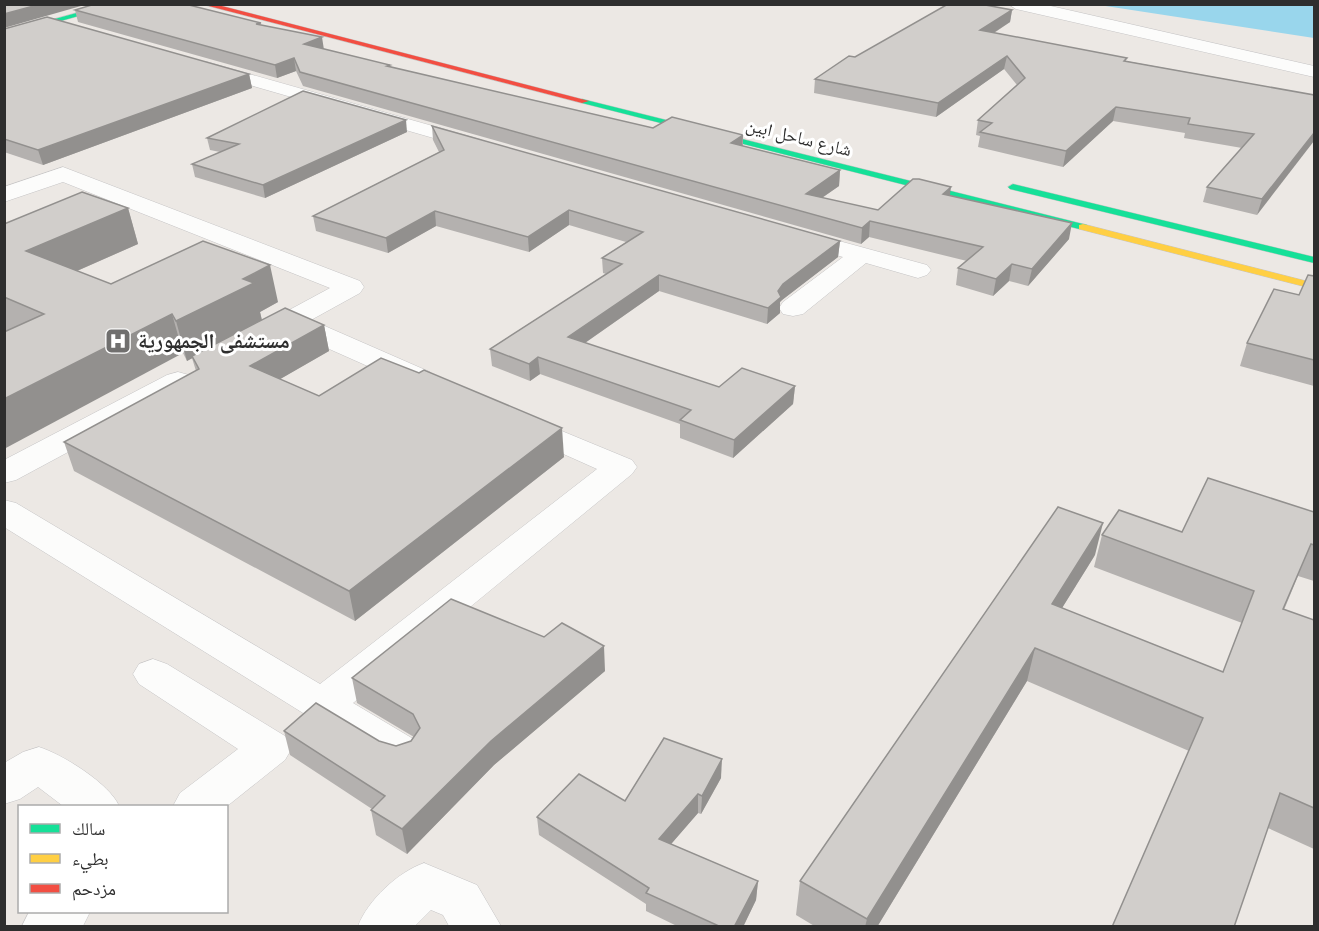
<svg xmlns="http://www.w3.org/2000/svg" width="1319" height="931" font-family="Roboto,'Noto Naskh Arabic',sans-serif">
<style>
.water{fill:#99d6ec}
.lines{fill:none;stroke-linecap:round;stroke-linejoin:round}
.street-casing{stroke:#c5c4c5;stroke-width:1}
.fast-casing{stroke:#c6c5c4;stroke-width:1}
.slow-casing{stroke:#c6c5c4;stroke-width:1}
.jam-casing{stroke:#c6c5c4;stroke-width:1}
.street{fill:#fcfcfb;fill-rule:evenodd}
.fast{fill:#16e098;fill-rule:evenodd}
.slow{fill:#ffcf43;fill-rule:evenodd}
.jam{fill:#f24e42;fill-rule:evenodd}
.wall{fill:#b4b1af}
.shaded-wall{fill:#92908e}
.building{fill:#d1cecb;stroke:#92908e;stroke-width:1.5}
.labels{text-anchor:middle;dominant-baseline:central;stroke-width:6;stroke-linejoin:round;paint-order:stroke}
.far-street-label{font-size:18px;fill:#2e2e2e;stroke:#fff}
.poi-label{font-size:21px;font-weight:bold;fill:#2e2e2e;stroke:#fff;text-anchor:start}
</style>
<rect width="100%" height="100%" fill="#ece8e4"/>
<path class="water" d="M1099 5H1314V38Z"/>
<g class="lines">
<g class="street-casing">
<g id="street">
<path d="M1008 4H1042L1314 66V77L1016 9Z"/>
<path d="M207 62 482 140 486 144 482 148H468L201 71 198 67 201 63Z"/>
<path d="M63 167 360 281 364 287 360 293 311 320 430 372 434 378 430 384 419 387 408 384 291 332 277 336 267 334 263 328 267 322 330 288 63 182 4 202V187Z"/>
<path d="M795 229 927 265 931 270 927 275 918 278 866 263 803 314 793 316 783 314 779 308 783 302 843 257 786 241 783 236 786 231Z"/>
<path d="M178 372 189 375 193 381 189 387 16 480 4 483V460L167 375Z"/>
<path d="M523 415 632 460 637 467 632 474 353 703 415 740 422 752 415 764 400 769 385 764 4 527V500L16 503 320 684 597 469 512 431 507 424 512 417Z"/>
<path d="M153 659 167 664 285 736 292 748 285 760 226 807 173 806 180 793 238 749 139 684 133 674 139 664Z"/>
<path d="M39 747C62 754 110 784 119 806H63L38 787 20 799 4 804V763L23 752Z"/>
<path d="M424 863 477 885 501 926H449L443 915 431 910 415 926H358C368 900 398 872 424 863Z"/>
<path d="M29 912H90L83 926H22Z"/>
</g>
</g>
<g class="fast-casing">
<g id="fast">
<path d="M109 4H121L4 37V33Z"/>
<path d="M582 99 1087 225 1088 227 1087 229H1079L582 103Z"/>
<path d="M1013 184 1314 257V263L1010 189 1008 187Z"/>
</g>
</g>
<g class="slow-casing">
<path id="slow" d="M1083 224 1314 283V289L1079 229V225Z"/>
</g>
<g class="jam-casing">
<path id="jam" d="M201 4H214L589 101 582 103Z"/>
</g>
<use href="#street" class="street"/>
<use href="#fast" class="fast"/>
<use href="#slow" class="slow"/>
<use href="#jam" class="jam"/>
</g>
<g class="wall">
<path d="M75 10 261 25 324 49 390 67 653 128 743 135V146L840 170 839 186 822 198 878 210 950 195 1069 239 1028 286 1009 281 993 296 956 285 958 268 967 261 869 237 861 244 303 86 296 71 277 78 78 22Z"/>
<path d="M1012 10 1010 22 994 33 1126 61 1314 95 1257 215 1203 202 1207 187 1242 148 1184 138 1185 133 1113 121 1063 167 978 147 980 136 976 135 978 120 1017 85 1004 69 936 117 814 93 815 79 855 57Z"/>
<path d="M4 29 249 74 252 88 43 165 4 152Z"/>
<path d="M432 126 840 241 838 257 782 300 780 302V313L767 324 659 291 585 343 719 387 795 386 793 404 733 458 680 438V424L540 374 530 381 492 366 490 349 606 274 603 273 602 258 626 242 569 225 529 252 436 226 388 253 316 231 313 216 439 152 433 140Z"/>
<path d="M407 132 265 198 195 177 192 164 220 152 210 150 207 138Z"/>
<path d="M128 208 138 244 77 271 111 284 278 302 260 312 262 320 324 325 329 351 280 379 319 396 564 457 355 621 74 471 64 442 196 371 192 358 187 361 183 353 7 331 4 330V224Z"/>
<path d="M1314 276V386L1240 366 1247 343 1299 295Z"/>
<path d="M1314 512V581L1298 576 1284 610 1314 620V849L1268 828 1189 751 1027 681 877 927H816L796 915 800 881 1095 555 1062 608 1223 672 1242 623 1094 567 1102 535 1182 532Z"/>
<path d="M605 671 494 765 407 854 376 835 371 810 372 809 290 755 284 731 379 741 396 746 411 741 414 737 357 703 352 678Z"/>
<path d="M721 778 701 814 698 813 671 844 758 881 756 900 743 927H679L646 911V904L539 835 537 817 625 801Z"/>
</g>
<g class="shaded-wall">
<path d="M41 4H88L4 28V14Z"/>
<path d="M1012 10 1010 22 978 43 980 30Z"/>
<path d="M322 37 324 50 304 44Z"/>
<path d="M1007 56 1004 69 936 117 938 103Z"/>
<path d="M294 58 296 71 277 78 275 65Z"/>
<path d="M249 74 252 88 43 165 38 150Z"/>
<path d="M1116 107 1113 121 1063 167 1066 151Z"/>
<path d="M406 120 407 132 265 198 263 185Z"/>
<path d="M1314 133V141L1257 215 1262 199Z"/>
<path d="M743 135 742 149 731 143Z"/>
<path d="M840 170 839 186 804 210 806 194Z"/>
<path d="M951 187 949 202 943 194Z"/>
<path d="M128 208 138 244 38 288 26 251Z"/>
<path d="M569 210V225L529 252 528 237Z"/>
<path d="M435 211 436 226 388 253 386 238Z"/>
<path d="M870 221 869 237 861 244 862 228Z"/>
<path d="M1072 223 1069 239 1028 286 1032 269Z"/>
<path d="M840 241 838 257 782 300 780 302V313L767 324 768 308 783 284Z"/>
<path d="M1012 264 1009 281 993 296 996 279Z"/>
<path d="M270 265 278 302 260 312 262 321 187 361 176 321 243 279Z"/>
<path d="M659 275V291L569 354 568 337Z"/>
<path d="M172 314 183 353 4 449V399Z"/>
<path d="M324 325 329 351 256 393 250 366Z"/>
<path d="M538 357 540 374 530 381 529 364Z"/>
<path d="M795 386 793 404 733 458 734 440Z"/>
<path d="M562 428 564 457 355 621 349 591Z"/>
<path d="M1103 523 1095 555 1044 637 1052 604Z"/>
<path d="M604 646 605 671 494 765 407 854 402 829 491 741Z"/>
<path d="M1035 648 1027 681 877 927H865L867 919Z"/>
<path d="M722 759 721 778 701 814 702 796Z"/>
<path d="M698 794V813L659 858V839Z"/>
<path d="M758 881 756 900 743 927H734Z"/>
</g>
<g class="building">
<path d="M4 4H41L4 14Z"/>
<path d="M95 4H185L261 23 256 24 322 37 304 44 390 65 387 66 653 128 672 117 743 135 731 143 840 170 806 194 878 210 913 179H919L951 187 943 194 1072 223 1032 269 1012 264 996 279 958 268 983 247 870 221 862 228 300 72 294 58 275 65 75 10Z"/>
<path d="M948 4H980L1012 10 980 30 1127 58 1124 61 1314 95V133L1262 199 1207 187 1254 134 1188 124 1190 118 1116 107 1066 151 980 132 992 123 978 120 1025 78 1007 56 938 103 815 79 849 56 855 57Z"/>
<path d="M47 17 249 74 38 150 4 139V29Z"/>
<path d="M303 91 406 120 263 185 192 164 239 144 207 138Z"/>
<path d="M432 126 840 241 783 284 778 291 781 297 768 308 659 275 568 337 719 387 742 368 795 386 734 440 680 420 691 410 538 357 529 364 490 349 622 264 602 258 643 232 569 210 528 237 435 211 386 238 313 216 444 150Z"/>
<path d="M82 192 128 208 26 251 111 284 203 241 270 265 243 279 254 283 176 321 172 314 4 399V332L44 314 4 297V224Z"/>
<path d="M1308 275 1314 276V360L1247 343 1274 289 1299 295Z"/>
<path d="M285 308 324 325 250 366 319 396 381 358 419 373 424 370 562 428 349 591 64 442 199 369 192 356Z"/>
<path d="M1208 478 1314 512V545L1311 544 1283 609 1314 620V808L1280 793 1234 927H1112L1203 718 1035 648 867 919 800 881 1058 507 1103 523 1052 604 1223 672 1254 591 1102 535 1119 510 1182 532Z"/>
<path d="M451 599 544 637 562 623 604 646 491 741 402 829 371 810 385 796 284 731 316 703 379 741 396 746 411 741 420 728 413 714 352 678Z"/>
<path d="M664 738 722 759 702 796 698 794 659 839 758 881 734 927H721L646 893 649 888 537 817 579 774 625 801Z"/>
</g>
<defs>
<g id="hospital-square" transform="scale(1.35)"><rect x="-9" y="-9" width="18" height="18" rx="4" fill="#706f6e" stroke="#fff"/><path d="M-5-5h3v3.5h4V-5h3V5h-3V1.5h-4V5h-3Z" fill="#fff"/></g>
</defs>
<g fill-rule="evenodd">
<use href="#hospital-square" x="118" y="341"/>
</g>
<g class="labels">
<g class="far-street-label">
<text transform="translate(799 137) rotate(14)">شارع ساحل ابين</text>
</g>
<g class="poi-label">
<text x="138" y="341">مستشفى الجمهورية</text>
</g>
</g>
<rect width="1319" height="931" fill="none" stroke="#2e2e2e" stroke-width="12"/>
<rect x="18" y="805" width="210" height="108" fill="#ffffff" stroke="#ababab" stroke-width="1.5"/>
<rect x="30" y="824" width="30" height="9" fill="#16e098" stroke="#ababab" stroke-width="1.5"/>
<text x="72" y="835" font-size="18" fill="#2e2e2e">سالك</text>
<rect x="30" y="854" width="30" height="9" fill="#ffcf43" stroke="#ababab" stroke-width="1.5"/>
<text x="72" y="865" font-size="18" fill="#2e2e2e">بطيء</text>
<rect x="30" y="884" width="30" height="9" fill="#f24e42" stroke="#ababab" stroke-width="1.5"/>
<text x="72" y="895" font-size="18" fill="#2e2e2e">مزدحم</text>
</svg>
